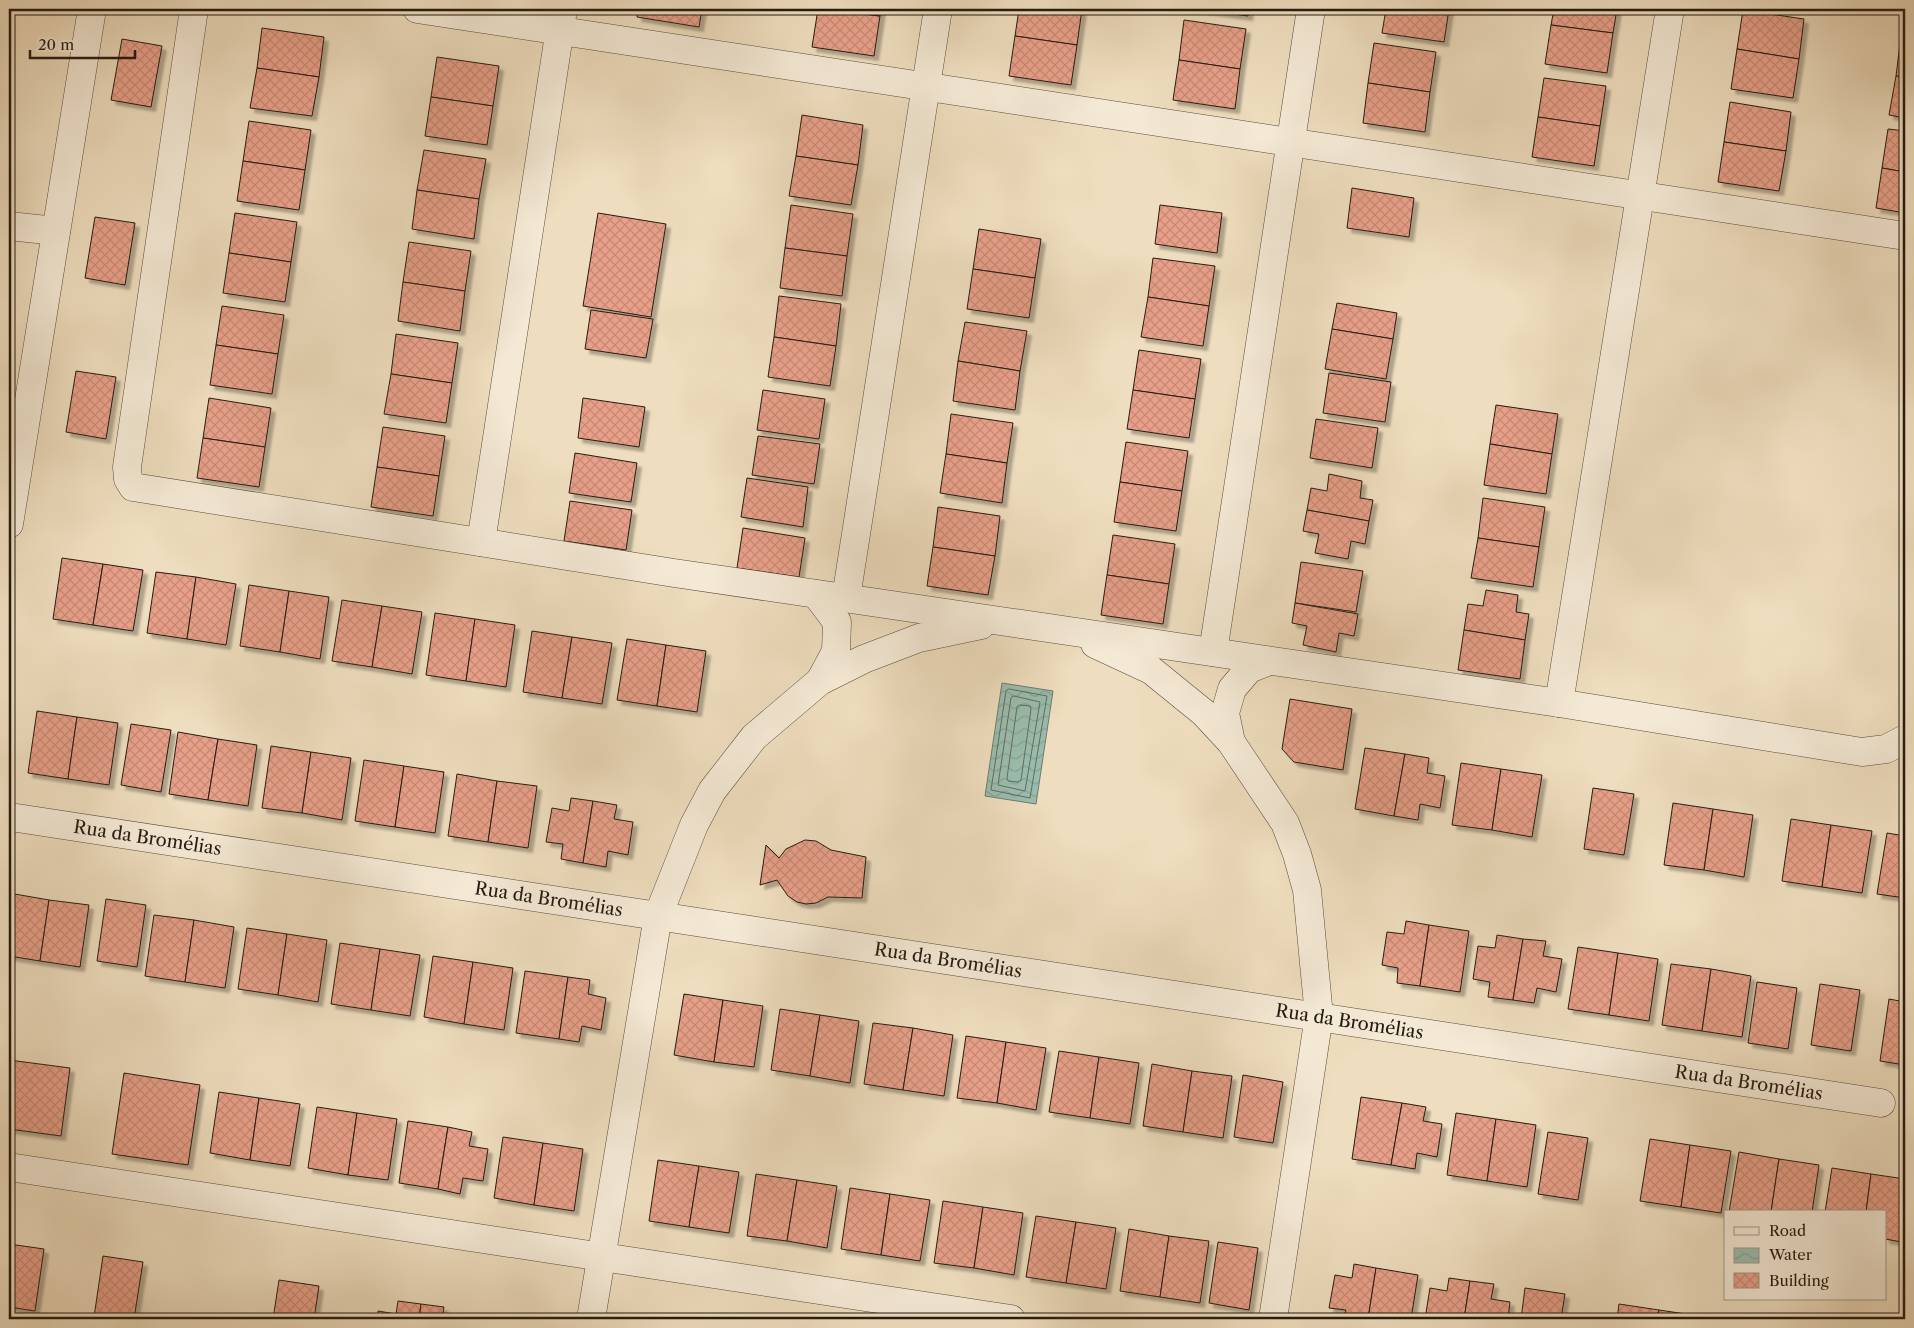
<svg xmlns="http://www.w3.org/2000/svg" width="1914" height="1328" font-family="'Libre Caslon Text',serif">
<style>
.water{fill:url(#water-waves);stroke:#6b7c6f}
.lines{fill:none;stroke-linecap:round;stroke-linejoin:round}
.shore{stroke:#606c5f;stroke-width:1}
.building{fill:url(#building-cross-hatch);stroke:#251b11;filter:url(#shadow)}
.minor-casing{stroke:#574c3c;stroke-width:29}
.minor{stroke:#f4e9d5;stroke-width:28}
.labels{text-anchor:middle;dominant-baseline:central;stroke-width:4.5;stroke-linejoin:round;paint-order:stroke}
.street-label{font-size:18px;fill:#251b11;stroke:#f4e9d5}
</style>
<defs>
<pattern id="water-waves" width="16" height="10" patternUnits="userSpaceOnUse" patternTransform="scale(1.25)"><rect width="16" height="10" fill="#9abcad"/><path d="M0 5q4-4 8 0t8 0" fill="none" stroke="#85a194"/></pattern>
<pattern id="building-cross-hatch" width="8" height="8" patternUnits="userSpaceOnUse" patternTransform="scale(1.25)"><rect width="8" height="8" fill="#e8a089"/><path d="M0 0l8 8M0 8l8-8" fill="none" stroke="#c78975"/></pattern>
<filter id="shadow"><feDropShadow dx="4.5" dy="4.5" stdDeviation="1" flood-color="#0004"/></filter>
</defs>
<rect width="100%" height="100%" fill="#eeddbe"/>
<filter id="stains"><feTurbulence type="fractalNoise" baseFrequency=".004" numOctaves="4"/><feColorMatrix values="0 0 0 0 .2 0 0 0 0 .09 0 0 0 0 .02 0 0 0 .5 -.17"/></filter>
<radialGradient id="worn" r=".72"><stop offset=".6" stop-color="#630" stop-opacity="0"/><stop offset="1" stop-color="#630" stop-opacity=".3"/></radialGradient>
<path class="water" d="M1002 683 1053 691 1036 804 985 796Z"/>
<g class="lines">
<g class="shore">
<path d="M1009 689 1047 696 1030 798 991 790 1006 691Z"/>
<path d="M1014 696 1040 702 1025 791 998 785 1011 698Z"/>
<path d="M1020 705 1030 706 1031 709 1021 780 1018 782 1008 781 1007 778 1017 707Z"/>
</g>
</g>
<g class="building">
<path d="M638 9H702L699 27 637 17Z"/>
<path d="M818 9 880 16 874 56 812 47Z"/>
<path d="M830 9H881L880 16Z"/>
<path d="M1019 9H1082L1077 45 1015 36Z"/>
<path d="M1198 9H1249L1248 16Z"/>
<path d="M1386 9H1449L1444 42 1382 33Z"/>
<path d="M1554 9H1617L1613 33 1551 25Z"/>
<path d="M1743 10 1804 19 1799 59 1737 49Z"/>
<path d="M1184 20 1246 29 1240 69 1179 60Z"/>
<path d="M1551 25 1613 33 1607 73 1545 64Z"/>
<path d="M262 28 324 37 319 77 257 68Z"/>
<path d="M1015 36 1077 45 1071 85 1009 76Z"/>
<path d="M1901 36H1905V77L1896 76Z"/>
<path d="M122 39 162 46 151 107 111 100Z"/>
<path d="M1374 43 1436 52 1430 92 1368 83Z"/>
<path d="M1737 49 1799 59 1793 98 1731 89Z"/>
<path d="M437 57 499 66 493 106 431 97Z"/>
<path d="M1179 60 1240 69 1235 109 1173 100Z"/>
<path d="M257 68 319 77 312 116 250 108Z"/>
<path d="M1896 76 1905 77V118L1889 115Z"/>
<path d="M1544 78 1606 86 1600 126 1538 117Z"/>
<path d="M1368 83 1430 92 1425 132 1363 123Z"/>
<path d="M431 97 493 106 487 145 425 136Z"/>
<path d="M1730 102 1791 112 1786 151 1724 142Z"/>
<path d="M802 115 863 125 858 165 796 156Z"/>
<path d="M1538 117 1600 126 1594 166 1532 157Z"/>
<path d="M249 121 311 130 305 170 243 161Z"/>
<path d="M1888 129 1905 131V172L1882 168Z"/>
<path d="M1724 142 1786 151 1779 191 1718 182Z"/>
<path d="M424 150 486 159 479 199 417 190Z"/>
<path d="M796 156 858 165 851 205 789 196Z"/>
<path d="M243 161 305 170 299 210 237 201Z"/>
<path d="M1882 168 1905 172V213L1876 208Z"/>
<path d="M1352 188 1414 198 1409 237 1347 228Z"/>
<path d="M417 190 479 199 474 239 412 229Z"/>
<path d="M791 205 853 214 847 256 785 248Z"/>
<path d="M1160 205 1222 213 1217 253 1155 244Z"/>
<path d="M235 213 297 222 291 262 229 253Z"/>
<path d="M598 213 666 224 651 317 583 306Z"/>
<path d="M95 217 135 223 125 285 85 278Z"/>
<path d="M979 229 1041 239 1035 278 973 269Z"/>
<path d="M409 242 471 251 465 291 403 282Z"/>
<path d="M785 248 847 256 842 296 780 288Z"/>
<path d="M229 253 291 262 285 302 223 293Z"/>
<path d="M1153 258 1215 266 1209 306 1148 297Z"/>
<path d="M973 269 1035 278 1029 318 967 309Z"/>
<path d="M403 282 465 291 460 331 398 321Z"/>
<path d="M779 296 841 304 836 346 774 337Z"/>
<path d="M1148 297 1209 306 1203 346 1141 337Z"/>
<path d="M1337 303 1397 313 1393 339 1332 329Z"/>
<path d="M222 306 284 315 278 354 216 345Z"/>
<path d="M591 310 653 319 646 358 585 349Z"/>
<path d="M965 322 1027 331 1020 371 958 361Z"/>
<path d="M1332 329 1393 339 1386 379 1325 369Z"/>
<path d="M396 334 458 343 452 383 391 374Z"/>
<path d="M774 337 836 346 830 386 768 377Z"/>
<path d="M216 345 278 354 272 394 210 385Z"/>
<path d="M1139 350 1201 359 1195 399 1133 390Z"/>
<path d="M958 361 1020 371 1015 410 953 401Z"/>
<path d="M76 371 116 377 106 439 66 432Z"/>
<path d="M1329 373 1391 382 1385 422 1323 413Z"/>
<path d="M391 374 452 383 446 423 384 414Z"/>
<path d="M763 390 825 399 819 439 757 430Z"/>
<path d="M1133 390 1195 399 1189 438 1127 429Z"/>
<path d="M209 398 271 408 265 447 203 438Z"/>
<path d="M583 398 645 407 639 447 578 438Z"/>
<path d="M1496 405 1558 414 1552 454 1490 444Z"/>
<path d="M951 414 1013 423 1007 463 946 454Z"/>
<path d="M1316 419 1378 428 1372 468 1310 458Z"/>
<path d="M383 427 445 436 439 476 377 467Z"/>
<path d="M758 436 820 444 814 484 752 475Z"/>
<path d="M203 438 265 447 259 487 197 478Z"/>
<path d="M1126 442 1188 451 1182 491 1120 482Z"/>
<path d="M1490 444 1552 454 1546 494 1484 485Z"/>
<path d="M575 453 637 463 631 502 569 493Z"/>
<path d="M946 454 1007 463 1002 503 940 493Z"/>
<path d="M377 467 439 476 433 516 371 507Z"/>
<path d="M1329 474 1362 481 1360 498 1373 500 1369 521 1307 510 1311 488 1327 491Z"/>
<path d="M747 478 808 487 803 527 741 517Z"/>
<path d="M1120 482 1182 491 1176 531 1114 522Z"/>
<path d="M1483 498 1545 507 1539 547 1478 538Z"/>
<path d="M570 501 632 510 626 550 564 541Z"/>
<path d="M938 507 1000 516 995 556 933 547Z"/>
<path d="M1307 510 1369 521 1365 544 1351 541 1348 559 1315 553 1319 534 1303 531Z"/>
<path d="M743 528 805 538 799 577 737 568Z"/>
<path d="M1113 535 1175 544 1169 584 1107 575Z"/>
<path d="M1478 538 1539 547 1533 587 1471 578Z"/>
<path d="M933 547 995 556 988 595 927 586Z"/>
<path d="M62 558 103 564 93 625 53 619Z"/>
<path d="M1301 562 1363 571 1356 612 1295 603Z"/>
<path d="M103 564 143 570 133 631 93 625Z"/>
<path d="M156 572 196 577 187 639 147 633Z"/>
<path d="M1107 575 1169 584 1163 624 1101 615Z"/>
<path d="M196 577 236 584 226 645 187 639Z"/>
<path d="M249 585 289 591 280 652 240 646Z"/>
<path d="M1486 590 1518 595 1516 612 1529 614 1525 640 1464 630 1468 604 1483 606Z"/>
<path d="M289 591 329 597 320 659 280 652Z"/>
<path d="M342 600 382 606 372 667 332 661Z"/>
<path d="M1295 603 1358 614 1354 636 1339 633 1336 652 1303 645 1307 626 1292 623Z"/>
<path d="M382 606 422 612 412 674 372 667Z"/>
<path d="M435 613 475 619 466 681 426 675Z"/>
<path d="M475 619 515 625 506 687 466 681Z"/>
<path d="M1464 630 1525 640 1520 679 1458 670Z"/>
<path d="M532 631 572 637 562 698 523 692Z"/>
<path d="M572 637 612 643 602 704 562 698Z"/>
<path d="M627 639 666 645 657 706 617 700Z"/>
<path d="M666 645 706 651 697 712 657 706Z"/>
<path d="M1290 699 1352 709 1343 770 1294 762 1282 749Z"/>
<path d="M37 711 77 717 68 779 28 773Z"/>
<path d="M77 717 118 723 109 785 68 779Z"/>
<path d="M131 724 171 730 161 792 121 785Z"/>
<path d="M178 732 218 739 208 800 169 794Z"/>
<path d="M218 739 257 745 248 806 208 800Z"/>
<path d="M271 746 311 752 302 813 262 808Z"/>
<path d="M1365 748 1405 754 1394 816 1355 809Z"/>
<path d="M311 752 351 758 342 820 302 813Z"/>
<path d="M1405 754 1429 758 1427 773 1445 776 1440 808 1420 804 1418 820 1394 816Z"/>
<path d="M364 760 404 766 395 827 355 821Z"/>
<path d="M1461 763 1501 769 1492 830 1452 825Z"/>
<path d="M404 766 444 772 435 833 395 827Z"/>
<path d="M1501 769 1542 775 1532 837 1492 830Z"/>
<path d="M457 774 497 781 488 842 448 836Z"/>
<path d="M497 781 537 786 528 848 488 842Z"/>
<path d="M1593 788 1634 794 1624 855 1584 849Z"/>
<path d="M571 798 593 801 583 863 561 859 563 844 546 842 552 808 569 811Z"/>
<path d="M593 801 617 805 614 819 633 822 628 855 608 851 606 867 583 863Z"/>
<path d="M1673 803 1713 809 1704 870 1664 865Z"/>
<path d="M1713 809 1753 815 1744 877 1704 870Z"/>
<path d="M1791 819 1831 825 1822 887 1782 881Z"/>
<path d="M1831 825 1872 831 1862 893 1822 887Z"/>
<path d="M1887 833 1905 836V898L1877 894Z"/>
<path d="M805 840 816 841 831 850 866 857 862 898 828 897 816 903 806 904 797 902 788 896 777 880 760 885 766 845 779 858 786 849Z"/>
<path d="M9 893 49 900 40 961 9 956Z"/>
<path d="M106 899 146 905 137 967 97 961Z"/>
<path d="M49 900 89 905 80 967 40 961Z"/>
<path d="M154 915 194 920 185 982 145 976Z"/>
<path d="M194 920 234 927 225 988 185 982Z"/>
<path d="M1406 921 1429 925 1420 986 1397 983 1398 968 1382 965 1387 932 1404 934Z"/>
<path d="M1429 925 1469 931 1460 992 1420 986Z"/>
<path d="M247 928 287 934 278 995 238 989Z"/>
<path d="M287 934 327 940 318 1002 278 995Z"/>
<path d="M1497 935 1523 939 1513 1000 1488 997 1490 982 1473 979 1478 946 1495 948Z"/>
<path d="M1523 939 1546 941 1543 956 1562 959 1556 992 1537 988 1534 1003 1513 1000Z"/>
<path d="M340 943 380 949 371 1010 331 1004Z"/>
<path d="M1578 947 1618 953 1609 1015 1568 1009Z"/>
<path d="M380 949 420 955 410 1016 371 1010Z"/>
<path d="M1618 953 1658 959 1649 1021 1609 1015Z"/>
<path d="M433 956 473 962 464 1024 424 1017Z"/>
<path d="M473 962 513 968 504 1030 464 1024Z"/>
<path d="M1671 964 1711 969 1702 1031 1662 1025Z"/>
<path d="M1711 969 1751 976 1742 1037 1702 1031Z"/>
<path d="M525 971 568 977 559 1039 516 1033Z"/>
<path d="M568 977 590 980 588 994 606 998 601 1030 582 1026 579 1042 559 1039Z"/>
<path d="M1757 982 1797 988 1788 1049 1748 1043Z"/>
<path d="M1820 984 1860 990 1851 1051 1811 1045Z"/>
<path d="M684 994 723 1000 714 1062 674 1055Z"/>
<path d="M1889 999 1905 1002V1065L1880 1061Z"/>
<path d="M723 1000 763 1006 754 1067 714 1062Z"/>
<path d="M780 1009 820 1015 810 1076 771 1070Z"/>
<path d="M820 1015 859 1021 850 1083 810 1076Z"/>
<path d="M873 1023 913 1028 903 1090 864 1084Z"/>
<path d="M913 1028 953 1035 944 1096 903 1090Z"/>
<path d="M966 1036 1006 1042 997 1103 957 1098Z"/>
<path d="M1006 1042 1046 1048 1036 1110 997 1103Z"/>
<path d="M1059 1051 1099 1057 1090 1118 1049 1112Z"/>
<path d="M1099 1057 1139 1063 1130 1124 1090 1118Z"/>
<path d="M9 1060 70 1068 61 1136 9 1129Z"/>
<path d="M1152 1064 1192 1071 1183 1132 1143 1126Z"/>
<path d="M1192 1071 1232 1076 1223 1138 1183 1132Z"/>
<path d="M124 1073 200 1085 188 1165 112 1154Z"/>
<path d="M1243 1075 1283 1082 1273 1143 1234 1137Z"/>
<path d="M219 1092 259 1098 250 1160 210 1153Z"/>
<path d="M1361 1097 1402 1103 1391 1165 1352 1159Z"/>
<path d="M259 1098 300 1104 290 1166 250 1160Z"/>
<path d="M1402 1103 1426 1107 1423 1121 1442 1124 1437 1157 1417 1153 1415 1169 1391 1165Z"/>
<path d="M317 1107 357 1113 348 1175 308 1168Z"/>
<path d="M357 1113 397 1119 388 1180 348 1175Z"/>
<path d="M1456 1113 1496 1119 1487 1181 1447 1175Z"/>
<path d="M1496 1119 1536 1125 1527 1187 1487 1181Z"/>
<path d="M408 1121 448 1127 438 1189 399 1183Z"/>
<path d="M448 1127 472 1132 469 1146 488 1149 483 1181 463 1178 460 1194 438 1189Z"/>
<path d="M1548 1132 1588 1138 1578 1200 1538 1194Z"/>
<path d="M503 1137 543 1143 534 1205 494 1198Z"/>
<path d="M1650 1139 1690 1145 1681 1207 1640 1201Z"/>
<path d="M543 1143 583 1149 574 1211 534 1205Z"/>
<path d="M1690 1145 1731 1151 1721 1213 1681 1207Z"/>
<path d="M1739 1152 1779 1159 1771 1212H1729Z"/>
<path d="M1779 1159 1819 1165 1812 1212H1771Z"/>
<path d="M658 1160 699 1166 689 1227 649 1221Z"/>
<path d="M699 1166 739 1172 729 1233 689 1227Z"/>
<path d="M1832 1168 1871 1174 1866 1212H1825Z"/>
<path d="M756 1174 797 1180 787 1241 747 1236Z"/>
<path d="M1871 1174 1905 1179V1221L1902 1242 1885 1239V1212H1866Z"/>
<path d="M797 1180 837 1186 827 1248 787 1241Z"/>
<path d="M850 1188 890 1194 881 1255 841 1249Z"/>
<path d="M890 1194 930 1200 920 1261 881 1255Z"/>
<path d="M943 1201 983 1207 974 1268 934 1263Z"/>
<path d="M983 1207 1023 1213 1014 1275 974 1268Z"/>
<path d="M1036 1216 1076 1222 1066 1283 1026 1277Z"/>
<path d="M1076 1222 1116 1228 1106 1289 1066 1283Z"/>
<path d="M1129 1229 1169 1236 1160 1297 1120 1291Z"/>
<path d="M1169 1236 1209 1241 1200 1303 1160 1297Z"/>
<path d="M1218 1242 1258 1248 1249 1310 1209 1303Z"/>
<path d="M9 1244 44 1249 35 1311 9 1307Z"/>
<path d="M103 1256 143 1262 134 1319 94 1317Z"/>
<path d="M1354 1264 1376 1268 1368 1319H1344L1346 1310 1329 1308 1335 1275 1352 1278Z"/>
<path d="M1376 1268 1418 1275 1411 1319H1368Z"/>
<path d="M1449 1278 1470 1281 1464 1319H1425L1430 1288 1447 1291Z"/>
<path d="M279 1280 319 1286 314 1319H273Z"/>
<path d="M1470 1281 1494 1284 1491 1299 1510 1302 1508 1319H1464Z"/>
<path d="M1525 1288 1565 1294 1561 1319H1521Z"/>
<path d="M398 1301 421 1304 419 1319H377L378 1311 396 1314Z"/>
<path d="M421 1304 444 1307 442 1319H419Z"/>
<path d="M1619 1304 1659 1310 1657 1319H1617Z"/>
<path d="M1659 1310 1699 1316 1698 1319H1657Z"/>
<path d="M492 1315 517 1319H491Z"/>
</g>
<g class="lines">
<g class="minor-casing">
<g id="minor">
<path d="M194 9 127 467 128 479 133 487 674 573 1559 703 1862 752 1886 749 1905 739"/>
<path d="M417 9 1905 236"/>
<path d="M9 226 56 231"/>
<path d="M9 524 92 9"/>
<path d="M481 542 563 9"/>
<path d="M816 594 837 622 836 651 820 681"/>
<path d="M846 598 938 9"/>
<path d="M1095 644 1151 670 1204 713 1231 742 1285 823 1297 854 1307 890 1319 1016 1273 1319"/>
<path d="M1213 652 1311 9"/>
<path d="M1559 703 1670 9"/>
<path d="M1231 742 1225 713 1232 689 1249 669 1269 661"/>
<path id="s1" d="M17 818 1881 1103"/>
<path d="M9 1167 1011 1319"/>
<path d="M591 1319 658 916 694 825 712 791 754 737 820 681 864 659 919 638 981 625"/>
</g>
</g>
<use href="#minor" class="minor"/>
</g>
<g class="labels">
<g class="street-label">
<text stroke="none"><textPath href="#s1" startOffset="132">Rua da Bromélias</textPath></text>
<text stroke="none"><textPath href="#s1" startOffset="538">Rua da Bromélias</textPath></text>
<text stroke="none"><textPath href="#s1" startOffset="942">Rua da Bromélias</textPath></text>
<text stroke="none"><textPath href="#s1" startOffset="1348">Rua da Bromélias</textPath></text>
<text stroke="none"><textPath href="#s1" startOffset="1752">Rua da Bromélias</textPath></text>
</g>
</g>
<rect width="1914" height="1328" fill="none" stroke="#eeddbe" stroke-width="30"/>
<rect x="10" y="10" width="1894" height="1308" fill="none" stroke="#251b11" stroke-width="2.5"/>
<rect x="15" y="15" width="1884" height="1298" fill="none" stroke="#251b11"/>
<rect x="1724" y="1210" width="162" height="90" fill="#f4e9d5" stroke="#a19787"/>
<rect x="1734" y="1227" width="25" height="8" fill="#f4e9d5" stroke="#a19787"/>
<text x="1769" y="1236" font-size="15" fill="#251b11">Road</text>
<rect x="1734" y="1248" width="25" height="15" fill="url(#water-waves)" stroke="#a19787"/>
<text x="1769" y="1260" font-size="15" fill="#251b11">Water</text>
<rect x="1734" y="1273" width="25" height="15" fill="url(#building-cross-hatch)" stroke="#a19787"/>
<text x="1769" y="1286" font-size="15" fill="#251b11">Building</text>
<path d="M30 50v8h105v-8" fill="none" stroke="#251b11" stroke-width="2.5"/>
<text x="38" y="50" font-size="15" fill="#251b11" stroke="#f4e9d5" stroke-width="4" paint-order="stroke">20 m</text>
<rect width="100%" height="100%" filter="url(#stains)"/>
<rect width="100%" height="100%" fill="url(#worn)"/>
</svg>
